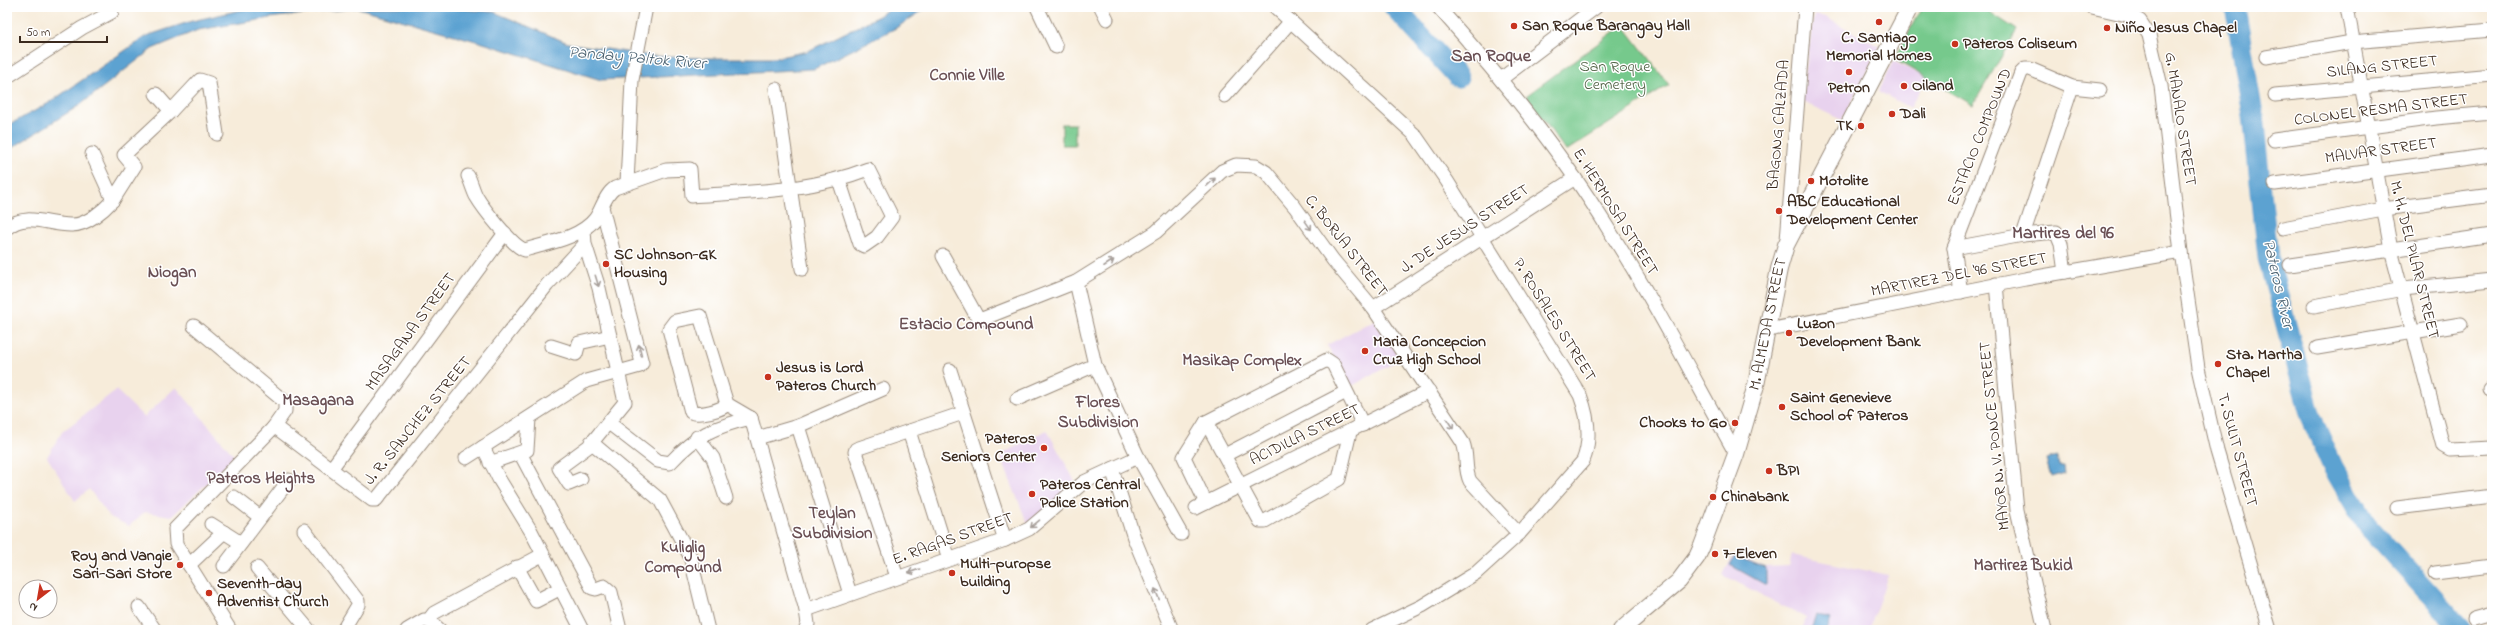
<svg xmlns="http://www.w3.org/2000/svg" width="2499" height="637" font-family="'Indie Flower',sans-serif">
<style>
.built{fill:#e8d2ee}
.green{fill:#76c98c;stroke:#587a55}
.water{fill:#5ba2d1;stroke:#4b6678}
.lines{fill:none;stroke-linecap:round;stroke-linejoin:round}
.river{stroke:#5ba2d1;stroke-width:21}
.minor-casing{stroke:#998b7c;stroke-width:15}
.major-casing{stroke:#998b7c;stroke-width:18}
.minor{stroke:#fff;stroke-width:13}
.major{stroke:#fff;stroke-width:16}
.oneway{stroke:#a79f9a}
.poi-dot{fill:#c8321e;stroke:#fff;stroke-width:1.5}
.labels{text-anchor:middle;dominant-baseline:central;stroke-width:3;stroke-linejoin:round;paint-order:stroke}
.poi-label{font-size:16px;font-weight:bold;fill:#3b2a1e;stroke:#fff;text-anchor:start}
.park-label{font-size:16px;fill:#506244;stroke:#fff}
.street-label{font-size:16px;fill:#3b2a1e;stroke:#fff}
.water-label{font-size:17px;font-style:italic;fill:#49606f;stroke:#fff}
.neighbourhood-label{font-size:17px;font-weight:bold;fill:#6a5054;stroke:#fff}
.quarter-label{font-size:18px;font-weight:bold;fill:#6a5054;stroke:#fff}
</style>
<rect width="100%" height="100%" fill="#fff"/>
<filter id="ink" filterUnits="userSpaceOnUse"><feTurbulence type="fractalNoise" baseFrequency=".025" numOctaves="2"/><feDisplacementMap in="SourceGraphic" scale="8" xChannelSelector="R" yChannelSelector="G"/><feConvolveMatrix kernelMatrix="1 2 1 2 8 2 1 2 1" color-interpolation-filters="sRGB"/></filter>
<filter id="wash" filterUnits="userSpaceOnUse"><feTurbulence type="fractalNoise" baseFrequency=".012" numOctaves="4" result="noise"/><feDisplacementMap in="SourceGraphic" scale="16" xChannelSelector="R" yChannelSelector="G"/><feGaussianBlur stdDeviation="0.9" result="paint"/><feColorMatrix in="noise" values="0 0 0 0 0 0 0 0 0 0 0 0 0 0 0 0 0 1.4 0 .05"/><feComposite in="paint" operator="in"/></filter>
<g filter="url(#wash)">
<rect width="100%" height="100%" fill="#f7ecda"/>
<g class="built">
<path d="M1814 15 1825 17 1880 47 1842 120 1801 101Z"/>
<path d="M1893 61 1926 78 1910 108 1878 91Z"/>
<path d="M1378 318 1404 357 1350 387 1327 345Z"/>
<path d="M176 387 235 457 172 516 145 512 129 526 110 517 89 489 75 501 47 457 62 432 116 390 144 417Z"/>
<path d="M1047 430 1077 485 1030 530 1000 455Z"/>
<path d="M1734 554 1765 567 1789 566 1792 555 1888 575 1869 630H1802L1806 618 1723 575Z"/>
</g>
<g class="green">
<path d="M1922 7H1982L2017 30 1973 105 1894 59Z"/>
<path d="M1623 25 1669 85 1566 151 1526 96Z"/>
<rect x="1062" y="124" width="13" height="21"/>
</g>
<g class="water">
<path d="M254 7H436L494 12 568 43 652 56 702 58H775L808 51 879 16 891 7H928L896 28 814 69 601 80 483 43 358 8 277 17 198 30 152 49 80 105 7 151V126L49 103 146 36 192 21Z"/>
<path d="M2057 457 2059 466H2064L2065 473 2051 477 2046 460Z"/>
<path d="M1735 556 1766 568V585L1730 565Z"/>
<path d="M1816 614 1831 619 1827 630H1811Z"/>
</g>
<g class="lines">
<g class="river">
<path d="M1394 7 1458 77"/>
<path d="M2235 7 2253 115 2268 258 2311 417 2333 467 2366 524 2462 630"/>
</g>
</g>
</g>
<g filter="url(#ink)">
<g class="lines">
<g class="minor-casing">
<g id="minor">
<path d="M1037 7 1056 47"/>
<path d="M1101 7 1107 19"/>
<path d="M1275 7 1415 135 1447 181 1580 395C1588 416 1592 439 1583 461L1519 534 1476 573 1422 606 1372 630"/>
<path d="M1438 7C1501 77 1560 150 1609 230 1655 302 1694 379 1736 454"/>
<path d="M2092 7 2131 16 2140 21 2149 35 2161 86 2181 252 2198 368 2217 451 2270 630"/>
<path d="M2347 7 2391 250 2443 446 2450 450 2492 448"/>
<path d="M2266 57 2352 42 2492 30"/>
<path d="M7 77 82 28 112 12"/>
<path d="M1501 79 1596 7"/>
<path d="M776 89 802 269"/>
<path d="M2275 95 2492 75"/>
<path d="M1225 96 1291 21"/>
<path d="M171 111 200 80 209 83 217 134"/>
<path d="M2274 140 2436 118 2492 113"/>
<path d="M468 176C471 182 473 190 476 196 483 208 513 247 525 250 548 243 580 238 595 219 602 210 605 194 615 188L666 170 690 169 692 196C752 192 812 191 868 169L892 217 877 237 864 246 860 244 839 180"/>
<path d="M627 183 632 80 646 7"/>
<path d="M2275 184 2492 155"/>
<path d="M113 200 134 167 124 155 171 111 156 94"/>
<path d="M7 228C26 211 50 226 72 225 87 225 104 210 113 200L92 154"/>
<path d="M2283 228 2383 209 2492 195"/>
<path d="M2023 235 2056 232 2061 244 2065 272"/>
<path d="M1787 240 1805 7"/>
<path d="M1954 248 2023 235 2072 87"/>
<path d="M943 256 977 317 982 319 1076 282 1156 232 1222 171 1236 165 1256 166 1266 172 1295 207 1333 260 1373 308 1463 443C1468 455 1464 469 1470 481L1519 534"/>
<path d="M2290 265 2492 235"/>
<path d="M1076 282 1095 365 1138 457 1181 534"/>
<path d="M1996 284 2017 510 2045 630"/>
<path d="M1961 292 1954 248 2021 73 2025 69H2030L2072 87 2100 90"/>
<path d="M2314 306 2403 289 2492 280"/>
<path d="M1373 308 1575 178"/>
<path d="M194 326 285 402V411L273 428"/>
<path d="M1768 330 2025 279 2181 252"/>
<path d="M551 346 576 354 579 343 610 336"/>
<path d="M2317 348 2461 324"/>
<path d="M950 370 1005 540"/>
<path d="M2490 390H2492"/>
<path d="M1017 399 1095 365"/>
<path d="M727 404 700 316 675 321 669 329 691 412C698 416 723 410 727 404L751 418"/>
<path d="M751 418 806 610 808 624 805 630"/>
<path d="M1206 422 1260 521H1265L1339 479 1350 432"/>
<path d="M609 423 658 461 670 463C696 435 713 427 751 418"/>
<path d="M798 426 850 594"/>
<path d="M909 431 949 559"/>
<path d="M697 437 713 458 726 498"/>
<path d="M757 438 798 426 883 389"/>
<path d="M591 442 660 500 690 556 708 630"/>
<path d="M483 447 499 479 531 531 582 630"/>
<path d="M520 453 592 588 596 589 604 586 611 592 620 630"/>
<path d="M1225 455 1346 392"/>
<path d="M466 458 586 381 640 366 642 363 602 207"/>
<path d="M490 463 527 450 529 418"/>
<path d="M331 469 505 233"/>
<path d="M1112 469 1134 538 1172 630"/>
<path d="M581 479 569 484 559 468 589 446 625 402 599 288 585 244"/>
<path d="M234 497 260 517"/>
<path d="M1206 503 1184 457 1206 422 1327 360 1333 364 1363 425"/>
<path d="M1196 508 1429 391"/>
<path d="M2397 508 2492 496"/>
<path d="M211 524 241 543"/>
<path d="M304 530 358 601V605L343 630"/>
<path d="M189 565 224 532"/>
<path d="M224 566 289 480"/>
<path d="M517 567 536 601 559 589"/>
<path d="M257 568 309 630"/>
<path d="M2435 573 2492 566"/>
<path d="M897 577 855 452 856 449 963 413"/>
<path d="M139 607 155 630"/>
<path d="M806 610 1005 540 1029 529 1084 482 1138 457"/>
<path d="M2474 619 2492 614"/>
<path d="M428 621 434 613 542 555"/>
<path d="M230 630 176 544 175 529 273 428 278 429 372 500H376L547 285 585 244 584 230"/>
<path d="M407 630 424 620 431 622 440 630"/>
</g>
</g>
<g class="major-casing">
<g id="major">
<path id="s1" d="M1621 630 1679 581 1697 557 1702 546 1736 454 1756 385 1779 269 1786 245 1910 7"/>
</g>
</g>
<use href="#minor" class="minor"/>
<use href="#major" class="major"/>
</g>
<defs><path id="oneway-shaft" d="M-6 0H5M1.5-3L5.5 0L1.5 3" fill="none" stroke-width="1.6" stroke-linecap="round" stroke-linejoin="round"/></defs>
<g class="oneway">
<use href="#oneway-shaft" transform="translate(1211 182) rotate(-43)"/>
<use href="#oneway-shaft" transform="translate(1308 225) rotate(55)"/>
<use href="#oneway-shaft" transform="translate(1109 263) rotate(-33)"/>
<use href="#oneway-shaft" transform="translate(597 281) rotate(73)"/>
<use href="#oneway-shaft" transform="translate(640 350) rotate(-104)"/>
<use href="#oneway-shaft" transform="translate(1450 424) rotate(57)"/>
<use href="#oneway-shaft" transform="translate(1035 524) rotate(140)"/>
<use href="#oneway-shaft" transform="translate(914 571) rotate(161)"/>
<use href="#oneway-shaft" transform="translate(1157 594) rotate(-112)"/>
</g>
</g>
<g class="poi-dot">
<circle cx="1879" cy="22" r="4"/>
<circle cx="1514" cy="26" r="4"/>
<circle cx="2107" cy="28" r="4"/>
<circle cx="1955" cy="44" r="4"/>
<circle cx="1849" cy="72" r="4"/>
<circle cx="1904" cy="86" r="4"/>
<circle cx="1892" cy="114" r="4"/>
<circle cx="1861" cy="126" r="4"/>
<circle cx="1811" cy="181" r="4"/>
<circle cx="1779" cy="211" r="4"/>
<circle cx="606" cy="264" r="4"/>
<circle cx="1789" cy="333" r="4"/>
<circle cx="1365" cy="351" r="4"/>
<circle cx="2218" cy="364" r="4"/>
<circle cx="768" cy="377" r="4"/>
<circle cx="1782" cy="407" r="4"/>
<circle cx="1735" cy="423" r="4"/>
<circle cx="1044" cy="448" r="4"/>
<circle cx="1769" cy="471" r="4"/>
<circle cx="1032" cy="494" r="4"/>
<circle cx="1713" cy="497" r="4"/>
<circle cx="1715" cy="554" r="4"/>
<circle cx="180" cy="565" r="4"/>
<circle cx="952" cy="573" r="4"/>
<circle cx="209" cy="593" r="4"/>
</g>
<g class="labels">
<g class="poi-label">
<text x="1522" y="26">San Roque Barangay Hall</text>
<text x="2115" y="28">Niño Jesus Chapel</text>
<text x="1879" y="38" text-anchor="middle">C. Santiago<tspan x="1879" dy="18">Memorial Homes</tspan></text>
<text x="1963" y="44">Pateros Coliseum</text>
<text x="1912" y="86">Oiland</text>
<text x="1849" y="88" text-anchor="middle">Petron</text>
<text x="1900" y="114">Dali</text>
<text x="1853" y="126" text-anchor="end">TK</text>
<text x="1819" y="181">Motolite</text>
<text x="1787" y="202">ABC Educational<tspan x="1787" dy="18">Development Center</tspan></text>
<text x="614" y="255">SC Johnson-GK<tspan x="614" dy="18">Housing</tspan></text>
<text x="1797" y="324">Luzon<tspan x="1797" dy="18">Development Bank</tspan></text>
<text x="1373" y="342">Maria Concepcion<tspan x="1373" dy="18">Cruz High School</tspan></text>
<text x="2226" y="355">Sta. Martha<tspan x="2226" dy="18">Chapel</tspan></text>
<text x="776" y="368">Jesus is Lord<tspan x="776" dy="18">Pateros Church</tspan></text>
<text x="1790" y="398">Saint Genevieve<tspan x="1790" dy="18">School of Pateros</tspan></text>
<text x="1727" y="423" text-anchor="end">Chooks to Go</text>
<text x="1036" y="439" text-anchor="end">Pateros<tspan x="1036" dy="18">Seniors Center</tspan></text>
<text x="1777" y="471">BPI</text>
<text x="1040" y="485">Pateros Central<tspan x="1040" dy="18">Police Station</tspan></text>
<text x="1721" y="497">Chinabank</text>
<text x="1723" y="554">7-Eleven</text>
<text x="172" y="556" text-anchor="end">Roy and Vangie<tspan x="172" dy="18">Sari-Sari Store</tspan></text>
<text x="960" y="564">Multi-puropse<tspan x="960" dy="18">building</tspan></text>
<text x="217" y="584">Seventh-day<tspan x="217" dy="18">Adventist Church</tspan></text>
</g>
<g class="park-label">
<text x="1615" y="67">San Roque<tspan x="1615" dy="18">Cemetery</tspan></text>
</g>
<g class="street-label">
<text transform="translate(2382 67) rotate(-6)">SILANG STREET</text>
<text transform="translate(2381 110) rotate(-7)">COLONEL RESMA STREET</text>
<text transform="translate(2180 119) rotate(81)">G. MANALO STREET</text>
<text transform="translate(1779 125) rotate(-85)">BAGONG CALZADA</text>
<text transform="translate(1980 137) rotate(-68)">ESTACIO COMPOUND</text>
<text transform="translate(2381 151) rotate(-8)">MALVAR STREET</text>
<text transform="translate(1615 212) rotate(58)">E. HERMOSA STREET</text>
<text transform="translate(1465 229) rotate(-33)">J. DE JESUS STREET</text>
<text transform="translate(1346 246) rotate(52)">C. BORJA STREET</text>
<text transform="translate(2414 260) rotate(76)">M. H. DEL PILAR STREET</text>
<text transform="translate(1959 275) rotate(-11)">MARTIREZ DEL '96 STREET</text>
<text transform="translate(1554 320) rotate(58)">P. ROSALES STREET</text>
<text stroke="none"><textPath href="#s1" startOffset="350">M. ALMEDA STREET</textPath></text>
<text transform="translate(411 332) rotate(-54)">MASAGANA STREET</text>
<text transform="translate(418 421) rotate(-51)">J. R. SANCHEZ STREET</text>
<text transform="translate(1305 435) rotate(-26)">ACIDILLA STREET</text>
<text transform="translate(1995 436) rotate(-96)">MAYOR N. V. PONCE STREET</text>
<text transform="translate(2237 450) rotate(75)">T. SULIT STREET</text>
<text transform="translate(953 539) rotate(-20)">E. RAGAS STREET</text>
</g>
<g class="water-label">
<text transform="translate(637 58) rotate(5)">Panday Paltok River</text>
<text transform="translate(2278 284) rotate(77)">Pateros River</text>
</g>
<g class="neighbourhood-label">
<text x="967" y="75">Connie Ville</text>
<text x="172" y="272">Niogan</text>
<text x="966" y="324">Estacio Compound</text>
<text x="1242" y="360">Masikap Complex</text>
<text x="318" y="400">Masagana</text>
<text x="1098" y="402">Flores<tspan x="1098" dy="20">Subdivision</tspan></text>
<text x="261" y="478">Pateros Heights</text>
<text x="832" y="513">Teylan<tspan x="832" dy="20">Subdivision</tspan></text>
<text x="683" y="547">Kuliglig<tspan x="683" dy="20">Compound</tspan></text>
<text x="2023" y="565">Martirez Bukid</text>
</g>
<g class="quarter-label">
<text x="1491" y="57">San Roque</text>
<text x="2063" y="234">Martires del 96</text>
</g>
</g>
<rect width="2499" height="637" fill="none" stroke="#fff" stroke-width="24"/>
<g transform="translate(38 599) rotate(211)"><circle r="19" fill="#ffffff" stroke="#b1aaa5"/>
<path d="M0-3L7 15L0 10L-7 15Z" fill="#c8321e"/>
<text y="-6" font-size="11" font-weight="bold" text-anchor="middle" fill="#3b2a1e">N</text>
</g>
<path d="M20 36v6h87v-6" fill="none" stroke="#3b2a1e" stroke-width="2"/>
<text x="26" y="36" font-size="12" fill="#3b2a1e" stroke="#ffffff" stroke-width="3" paint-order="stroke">50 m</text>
</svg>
